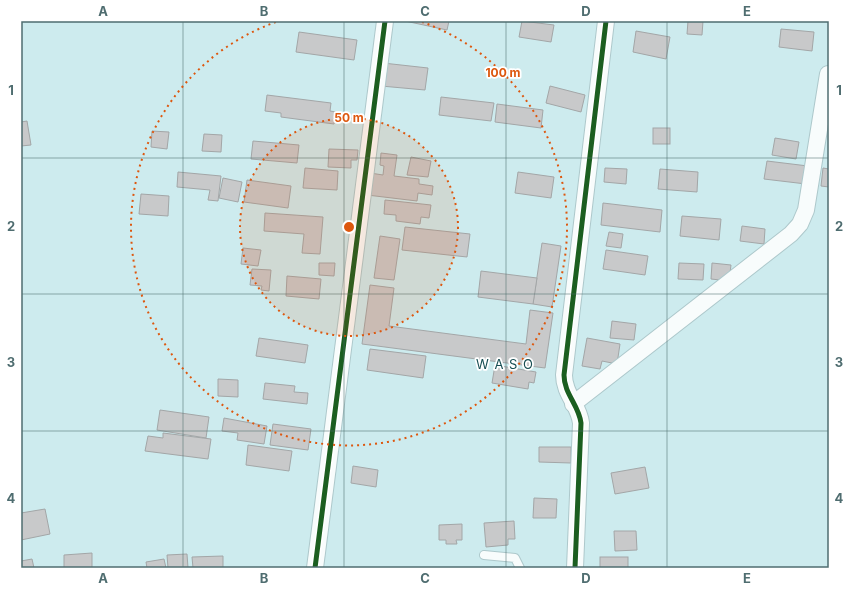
<svg xmlns="http://www.w3.org/2000/svg" width="850" height="589" font-family="Inter,sans-serif">
<style>
.building{fill:#c8c9ca;stroke:#a3a6a7}
.lines{fill:none;stroke-linecap:round;stroke-linejoin:round}
.service-casing{stroke:#adc8cb;stroke-width:10}
.minor-casing{stroke:#adc8cb;stroke-width:18}
.service{stroke:#f8fcfc;stroke-width:8}
.minor{stroke:#f8fcfc;stroke-width:16}
.cycleway-casing{stroke:#fff;stroke-width:8}
.cycleway{stroke:#1b5e20;stroke-width:5}
.grid{fill:none;stroke:#4f6d70;stroke-width:1;stroke-opacity:0.55}
.ring{fill:none;stroke:#dd570e;stroke-width:2;stroke-dasharray:2 4}
.labels{text-anchor:middle;dominant-baseline:central;stroke-width:3.5;stroke-linejoin:round;paint-order:stroke}
.quarter-label{font-size:13px;letter-spacing:1px;fill:#174e53;stroke:#fff}
.centre{fill:#dd570e;stroke:#fff;stroke-width:2}
.ring-label{font-size:12px;text-anchor:middle;font-weight:bold;fill:#dd570e;stroke:#fff;stroke-width:3.5;stroke-linejoin:round;paint-order:stroke}
.neatline{fill:none;stroke:#4f6d70;stroke-width:1.5}
.grid-label{font-size:13px;text-anchor:middle;font-weight:bold;fill:#4f6d70}
</style>
<rect width="100%" height="100%" fill="#cdebee"/>
<g class="building">
<path d="M405 21H449L447 30Z"/>
<path d="M522 21 554 25 551 42 519 37Z"/>
<path d="M688 21H703L702 35 687 34Z"/>
<path d="M781 29 814 32 812 51 779 47Z"/>
<path d="M636 31 670 37 666 59 633 52Z"/>
<path d="M299 32 357 40 354 60 296 52Z"/>
<path d="M383 63 428 68 425 90 381 86Z"/>
<path d="M550 86 585 95 581 112 546 103Z"/>
<path d="M267 95 331 103 330 111 336 112 334 124 281 117V113L265 111Z"/>
<path d="M441 97 494 103 491 121 439 115Z"/>
<path d="M497 104 543 110 541 128 495 122Z"/>
<path d="M27 121 31 145 21 146V122Z"/>
<rect x="653" y="128" width="17" height="16"/>
<path d="M152 131 169 132 167 149 151 147Z"/>
<path d="M204 134 222 135 221 152 202 151Z"/>
<path d="M775 138 799 142 796 159 772 155Z"/>
<path d="M253 141 299 145 297 163 251 159Z"/>
<path d="M329 149 358 150 357 160H351V168L328 167Z"/>
<path d="M381 153 397 155 394 176 419 179V184L433 186 432 195 418 193 417 201 367 195 370 173 383 175 384 166 380 165Z"/>
<path d="M411 157 431 161 428 177 407 175Z"/>
<path d="M767 161 808 166 806 184 764 179Z"/>
<path d="M305 168 338 171 337 190 303 188Z"/>
<path d="M605 168 627 169 626 184 604 182Z"/>
<path d="M823 168 829 169V187L821 186Z"/>
<path d="M660 169 698 172 697 192 658 189Z"/>
<path d="M178 172 221 176 218 201 208 200 210 190 177 187Z"/>
<path d="M518 172 554 177 551 198 515 193Z"/>
<path d="M223 178 242 182 238 202 219 198Z"/>
<path d="M247 180 291 186 288 208 244 202Z"/>
<path d="M141 194 169 196 168 216 139 214Z"/>
<path d="M385 200 431 205 429 218 421 217 420 224 396 221V215L384 214Z"/>
<path d="M603 203 662 210 660 232 601 225Z"/>
<path d="M265 213 323 217 320 254 302 253 304 234 264 231Z"/>
<path d="M682 216 721 219 719 240 680 236Z"/>
<path d="M742 226 765 229 764 244 740 241Z"/>
<path d="M405 227 470 234 467 257 402 250Z"/>
<path d="M609 232 623 234 621 248 606 246Z"/>
<path d="M380 236 400 239 394 280 374 278Z"/>
<path d="M542 243 561 246 552 307 533 304Z"/>
<path d="M243 248 261 250 258 266 241 264Z"/>
<path d="M606 250 648 256 645 275 603 269Z"/>
<path d="M319 263H335L334 276 319 275Z"/>
<path d="M679 263 704 264 703 280 678 279Z"/>
<path d="M712 263 731 265 729 281 711 279Z"/>
<path d="M252 269 271 270 269 291 261 290 262 286 250 285Z"/>
<path d="M481 271 537 278 533 304 478 297Z"/>
<path d="M287 276 321 279 319 299 286 296Z"/>
<path d="M370 285 394 288 389 326 526 344 530 310 553 313 545 368 362 344Z"/>
<path d="M612 321 636 324 634 340 610 338Z"/>
<path d="M259 338 308 345 305 363 256 356Z"/>
<path d="M587 338 620 344 617 364 602 361 600 369 582 366Z"/>
<path d="M370 349 426 356 423 378 367 370Z"/>
<path d="M495 365 536 372 534 383 529 382 528 389 492 383Z"/>
<path d="M218 379 238 380V397L218 396Z"/>
<path d="M265 383 295 386 294 392 308 393 307 404 263 399Z"/>
<path d="M160 410 209 417 206 438 157 430Z"/>
<path d="M224 418 267 426 264 444 237 440 238 433 222 431Z"/>
<path d="M273 424 311 429 308 450 270 445Z"/>
<path d="M163 433 211 439 208 459 145 451 148 436 163 438Z"/>
<path d="M248 445 292 451 289 471 246 465Z"/>
<path d="M539 447H571V463L539 462Z"/>
<path d="M353 466 378 470 376 487 351 483Z"/>
<path d="M645 467 649 488 615 494 611 473Z"/>
<path d="M534 498 557 499 556 518H533Z"/>
<path d="M45 509 50 534 21 540V513Z"/>
<path d="M514 521 515 539H508V545L486 547 484 523Z"/>
<path d="M462 524V540H456L457 544H446V540H439V525Z"/>
<path d="M614 531H636L637 550 615 551Z"/>
<path d="M92 553V568H64V555Z"/>
<path d="M187 554 188 568H168L167 555Z"/>
<path d="M223 556V568H193L192 557Z"/>
<rect x="600" y="557" width="28" height="11"/>
<path d="M32 559 34 568H21V561Z"/>
<path d="M164 559 166 568H147L146 562Z"/>
</g>
<g class="lines">
<g class="service-casing">
<path id="service" d="M484 555 515 558 520 568"/>
</g>
<g class="minor-casing">
<g id="minor">
<path d="M573 404 791 234 800 224 806 210 828 74"/>
<path d="M315 568 385 21"/>
<path d="M575 568 581 423C579 405 564 394 564 375L606 21"/>
</g>
</g>
<use href="#service" class="service"/>
<use href="#minor" class="minor"/>
<g class="cycleway-casing">
<g id="cycleway">
<path d="M315 568 385 21"/>
<path d="M575 568 581 423C579 405 564 394 564 375L606 21"/>
</g>
</g>
<use href="#cycleway" class="cycleway"/>
</g>
<path class="grid" d="M183 21V568M344 21V568M506 21V568M667 21V568M21 158H829M21 294H829M21 431H829"/>
<circle cx="349" cy="227" r="109" fill="#dd570e" fill-opacity=".12"/>
<g class="ring">
<circle cx="349" cy="227" r="109"/>
<path d="M422 22A218 218 0 1 1 276 22"/>
</g>
<g class="labels">
<g class="quarter-label">
<text x="505" y="364">W A S O</text>
</g>
</g>
<circle cx="349" cy="227" r="6" class="centre"/>
<g class="ring-label">
<text x="503" y="77">100 m</text>
<text x="349" y="122">50 m</text>
</g>
<rect width="850" height="589" fill="none" stroke="#ffffff" stroke-width="44"/>
<rect x="22" y="22" width="806" height="545" class="neatline"/>
<g class="grid-label">
<text x="103" y="16">A</text>
<text x="264" y="16">B</text>
<text x="425" y="16">C</text>
<text x="586" y="16">D</text>
<text x="747" y="16">E</text>
<text x="11" y="95">1</text>
<text x="839" y="95">1</text>
<text x="11" y="231">2</text>
<text x="839" y="231">2</text>
<text x="11" y="367">3</text>
<text x="839" y="367">3</text>
<text x="11" y="503">4</text>
<text x="839" y="503">4</text>
<text x="103" y="583">A</text>
<text x="264" y="583">B</text>
<text x="425" y="583">C</text>
<text x="586" y="583">D</text>
<text x="747" y="583">E</text>
</g>
</svg>
